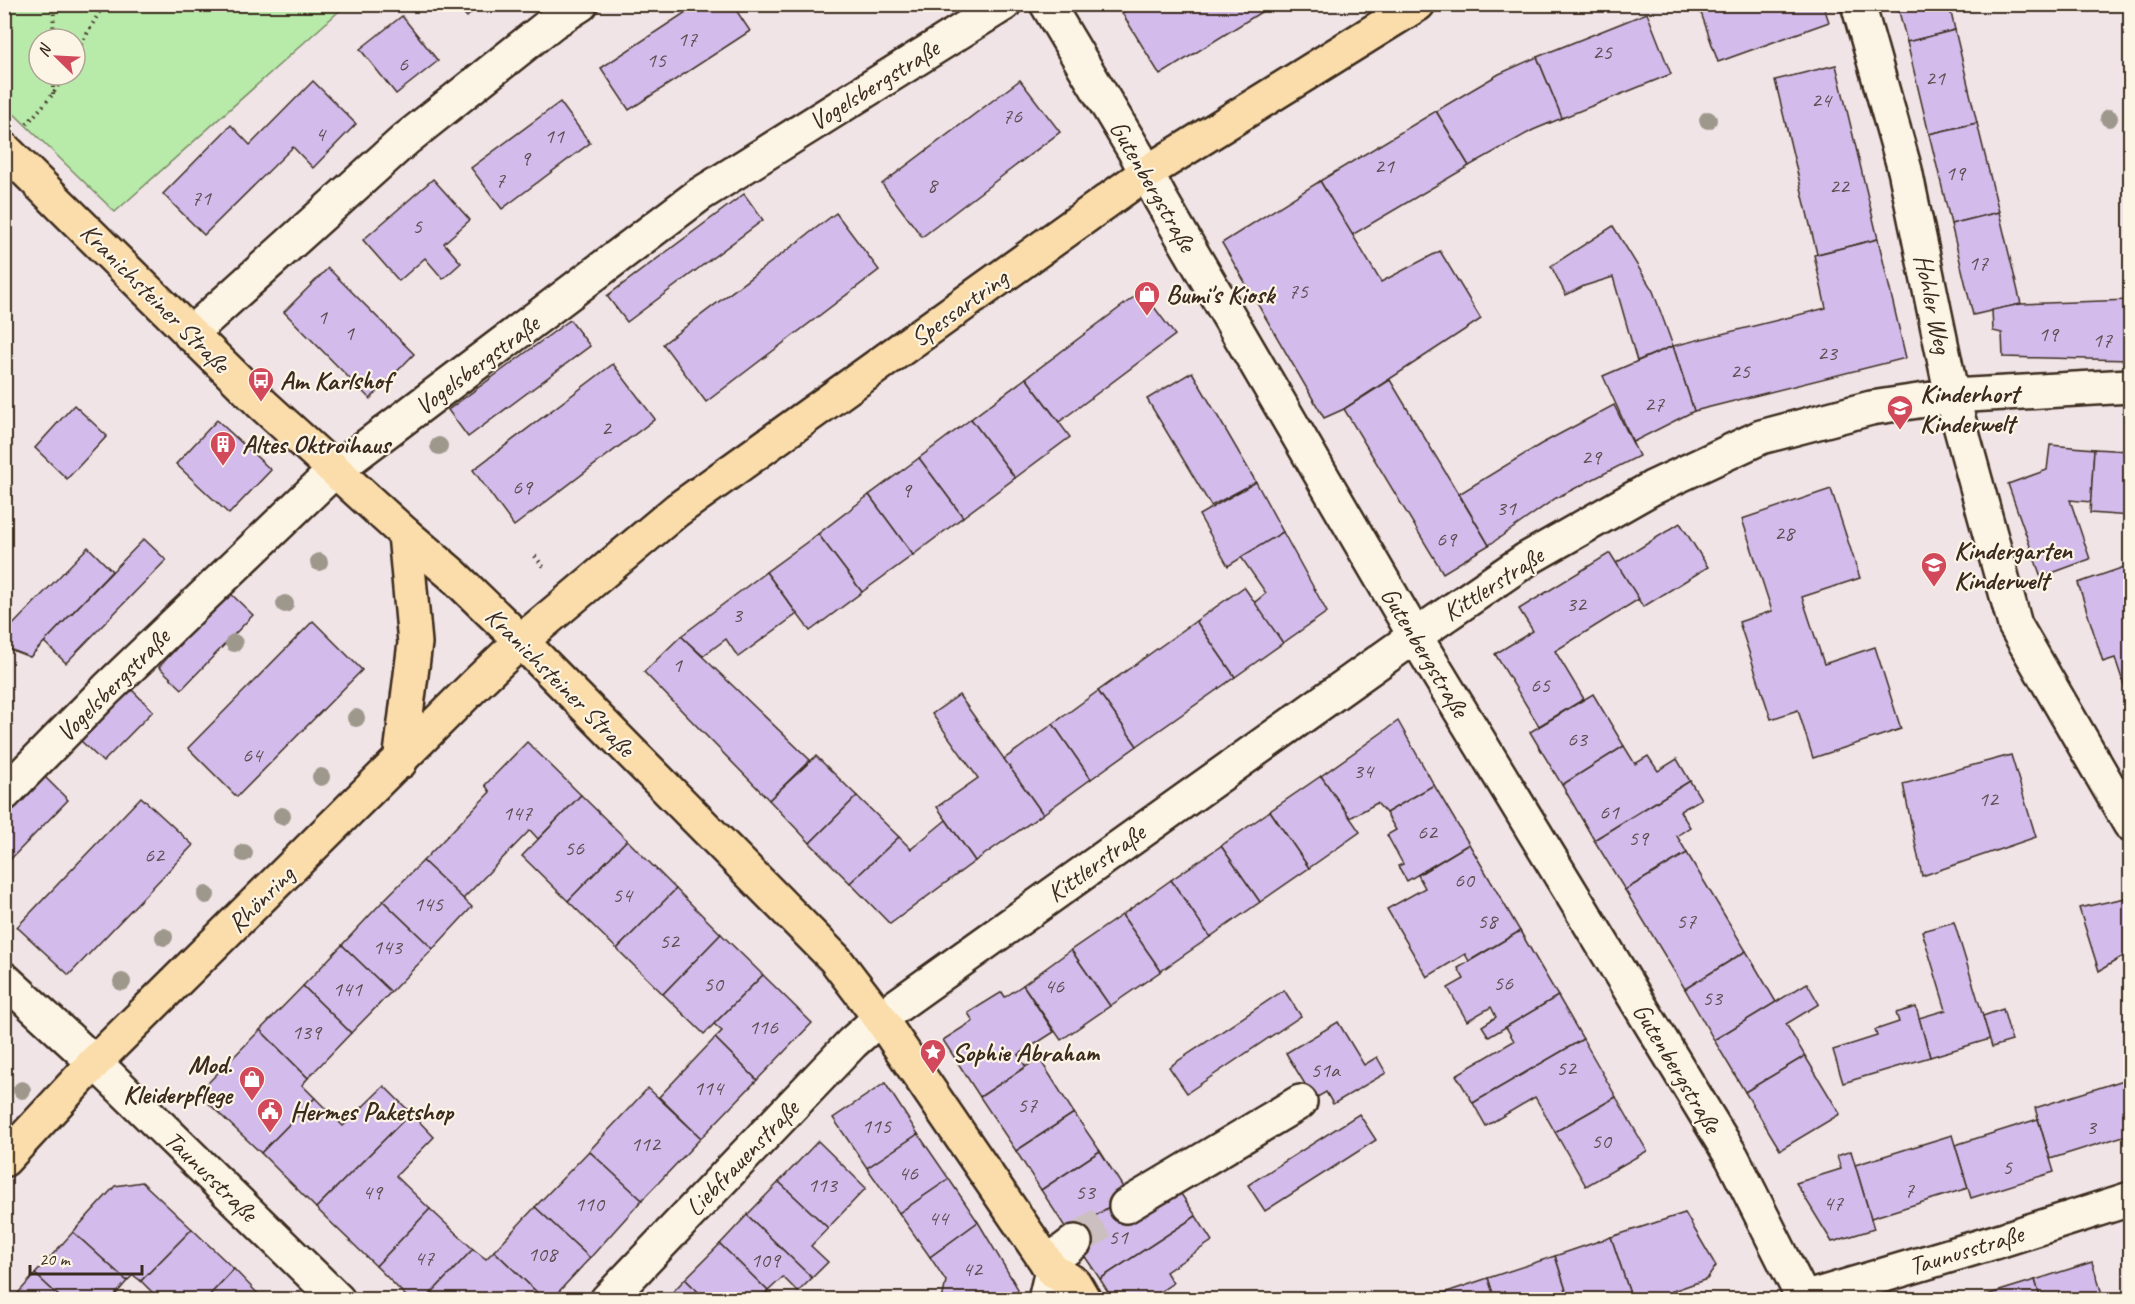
<svg xmlns="http://www.w3.org/2000/svg" width="2135" height="1304" font-family="Caveat,sans-serif">
<style>
.green{fill:#b8eaaa;stroke:#7a8a64;stroke-width:1.5;fill-rule:evenodd}
.building{fill:#d3bcec;stroke:#3b2a1e;stroke-width:1.5}
.lines{fill:none;stroke-linecap:round;stroke-linejoin:round}
.minor-tunnel{stroke:#ccbfbf;stroke-width:33;stroke-dasharray:33 16;stroke-linecap:butt}
.minor-casing{stroke:#3b2a1e;stroke-width:38}
.major-casing{stroke:#3b2a1e;stroke-width:38}
.path{stroke:#3b2a1e;stroke-width:4;stroke-dasharray:1.5 4.5;stroke-linecap:butt}
.minor{stroke:#fcf5e5;stroke-width:33}
.major{stroke:#fbddab;stroke-width:33}
.tree{fill:#9e988c}
.labels{text-anchor:middle;dominant-baseline:central;stroke-width:4.5;stroke-linejoin:round;paint-order:stroke}
.number-label{font-size:22px;fill:#614e52}
.street-label{font-size:26px;fill:#3b2a1e;stroke:#fcf5e5}
.poi-label{font-size:26px;font-weight:bold;fill:#3b2a1e;stroke:#fcf5e5;text-anchor:start}
</style>
<rect width="100%" height="100%" fill="#f0e4e7"/>
<filter id="ink" filterUnits="userSpaceOnUse"><feTurbulence type="fractalNoise" baseFrequency=".0167" numOctaves="2"/><feDisplacementMap in="SourceGraphic" scale="12" xChannelSelector="R" yChannelSelector="G"/><feConvolveMatrix kernelMatrix="1 2 1 2 8 2 1 2 1" color-interpolation-filters="sRGB"/></filter>
<g filter="url(#ink)">
<path class="green" d="M5 4H346V5L115 212 5 105ZM39 39H75V75H39Z"/>
<g class="building">
<path d="M455 4H480L467 17Z"/>
<path d="M698 4H732L750 31 629 110 601 68Z"/>
<path d="M1136 4H1274L1160 75 1122 13Z"/>
<path d="M1698 4H1823L1829 22 1718 62Z"/>
<path d="M1897 4H1949L1955 30 1907 42Z"/>
<path d="M1647 13 1671 74 1562 118 1537 57Z"/>
<path d="M402 16 438 61 396 94 360 49Z"/>
<path d="M1955 30 1977 123 1929 134 1907 42Z"/>
<path d="M1537 57 1562 118 1533 130 1469 166 1436 111 1499 74Z"/>
<path d="M1836 65 1878 239 1817 254 1775 80Z"/>
<path d="M1020 80 1060 132 922 237 882 184Z"/>
<path d="M313 81 356 124 313 168 293 147 204 235 163 194 231 125 250 145Z"/>
<path d="M560 102 590 143 502 209 471 168Z"/>
<path d="M1436 111 1469 166 1352 235 1320 181Z"/>
<path d="M1977 123 1999 212 1951 224 1929 134Z"/>
<path d="M433 179 470 220 444 243 461 263 443 279 425 258 399 281 363 240Z"/>
<path d="M1320 181 1381 282 1440 251 1481 319 1344 409 1324 418 1222 243Z"/>
<path d="M744 194 763 220 627 322 607 296Z"/>
<path d="M1999 212 2021 304 1973 315 1951 224Z"/>
<path d="M836 213 879 270 706 402 663 344Z"/>
<path d="M1613 226 1653 291 1673 346 1637 361 1613 277 1584 286 1566 295 1551 266Z"/>
<path d="M1878 239 1906 358 1694 411 1673 346 1826 308 1814 255Z"/>
<path d="M328 268 414 354 370 399 284 312Z"/>
<path d="M1142 291 1175 335 1059 422 1026 378Z"/>
<path d="M2130 300V360L2003 357 2002 333 1993 331 1992 310 2021 304Z"/>
<path d="M570 320 590 346 468 437 448 410Z"/>
<path d="M1673 346 1694 411 1633 442 1603 376Z"/>
<path d="M613 364 655 419 514 526 473 470Z"/>
<path d="M1192 372 1256 482 1211 506 1147 399Z"/>
<path d="M1026 378 1070 437 1015 478 971 419Z"/>
<path d="M1390 380 1489 545 1443 573 1344 409Z"/>
<path d="M74 405 107 436 67 479 35 448Z"/>
<path d="M1614 405 1639 456 1556 498 1489 545 1459 494 1541 444Z"/>
<path d="M971 419 1015 478 963 517 919 458Z"/>
<path d="M217 420 271 470 229 514 176 464Z"/>
<path d="M2050 445 2094 449 2091 502 2070 500 2090 559 2041 577 2008 484 2047 470Z"/>
<path d="M2094 449 2130 451V516L2090 513Z"/>
<path d="M919 458 963 517 913 555 869 495Z"/>
<path d="M1256 482 1283 532 1228 566 1199 515Z"/>
<path d="M1831 489 1860 578 1802 597 1824 664 1875 647 1901 729 1813 758 1798 710 1771 719 1739 622 1772 611 1742 519Z"/>
<path d="M869 495 913 555 862 592 818 534Z"/>
<path d="M1680 523 1708 567 1643 607 1616 563Z"/>
<path d="M1283 532 1327 612 1283 643 1254 603 1266 593 1241 557Z"/>
<path d="M818 534 862 592 810 631 766 572Z"/>
<path d="M144 539 166 560 66 663 44 642Z"/>
<path d="M88 547 112 571 30 657 4 647V634Z"/>
<path d="M1610 553 1639 599 1555 651 1584 699 1539 726 1495 654 1533 631 1519 609Z"/>
<path d="M2130 565V703L2115 658 2103 662 2078 583Z"/>
<path d="M766 572 797 614 738 657 726 639 703 656 681 636Z"/>
<path d="M1244 587 1283 643 1235 677 1196 621Z"/>
<path d="M229 592 253 615 182 689 159 667Z"/>
<path d="M313 621 362 670 237 797 188 748Z"/>
<path d="M1196 621 1235 677 1137 746 1098 691Z"/>
<path d="M681 636 810 760 769 800 644 672Z"/>
<path d="M130 688 153 711 103 762 79 739Z"/>
<path d="M1098 691 1137 746 1091 779 1053 724Z"/>
<path d="M1593 694 1624 746 1562 785 1530 732Z"/>
<path d="M959 695 1043 814 975 861 937 807 978 778 932 714Z"/>
<path d="M1398 721 1434 785 1386 813 1377 803 1350 818 1321 776Z"/>
<path d="M1053 724 1091 779 1043 814 1004 759Z"/>
<path d="M527 742 581 795 538 839 530 830 463 899 423 861 490 792 485 785Z"/>
<path d="M1624 746 1635 764 1648 756 1658 771 1677 759 1690 781 1594 840 1562 785Z"/>
<path d="M2011 755 2036 837 1922 876 1903 784Z"/>
<path d="M816 756 857 796 810 843 769 800Z"/>
<path d="M44 776 68 800 4 866V817Z"/>
<path d="M1321 776 1360 832 1309 868 1270 811Z"/>
<path d="M1690 781 1701 799 1680 811 1690 827 1677 836 1687 853 1625 890 1594 840Z"/>
<path d="M1434 785 1469 844 1407 881 1398 866 1403 864 1387 835 1396 830 1386 813Z"/>
<path d="M581 795 627 840 568 901 522 856Z"/>
<path d="M857 796 899 837 850 883 810 843Z"/>
<path d="M141 797 193 845 69 975 17 927Z"/>
<path d="M1270 811 1309 868 1260 902 1221 846Z"/>
<path d="M946 820 975 861 890 924 850 883 899 837 911 849Z"/>
<path d="M627 840 676 889 617 949 568 901Z"/>
<path d="M1469 844 1520 931 1469 961 1465 954 1427 977 1387 909 1425 888 1418 875Z"/>
<path d="M1221 846 1260 902 1210 937 1171 880Z"/>
<path d="M1687 853 1746 951 1685 989 1625 890Z"/>
<path d="M423 861 472 907 433 949 383 901Z"/>
<path d="M1171 880 1210 937 1161 971 1122 915Z"/>
<path d="M676 889 721 934 663 994 617 949Z"/>
<path d="M2130 897V952L2099 971 2079 908Z"/>
<path d="M383 901 433 949 391 992 342 945Z"/>
<path d="M1122 915 1161 971 1110 1006 1071 950Z"/>
<path d="M1954 922 1990 1039 1930 1057 1919 1018 1946 1010 1922 931Z"/>
<path d="M1520 931 1558 996 1489 1037 1482 1026 1496 1017 1491 1007 1467 1021 1448 988 1464 979 1458 968Z"/>
<path d="M721 934 763 975 704 1034 663 994Z"/>
<path d="M342 945 391 992 351 1033 303 986Z"/>
<path d="M1071 950 1110 1006 1061 1040 1023 985Z"/>
<path d="M1746 951 1776 1002 1714 1040 1685 989Z"/>
<path d="M763 975 812 1023 757 1080 715 1038 722 1031 714 1024Z"/>
<path d="M1807 983 1819 1004 1786 1024 1805 1056 1745 1092 1714 1040Z"/>
<path d="M1023 985 1054 1032 1018 1055 1026 1067 980 1097 943 1040 973 1021 968 1013 1002 992 1005 997Z"/>
<path d="M303 986 351 1033 308 1078 260 1030Z"/>
<path d="M1284 990 1301 1016 1187 1093 1169 1067Z"/>
<path d="M1558 996 1583 1039 1473 1103 1456 1075 1514 1041 1506 1027Z"/>
<path d="M1916 1007 1930 1057 1843 1083 1833 1050 1877 1036 1875 1030 1899 1022 1896 1013Z"/>
<path d="M2003 1009 2012 1041 1992 1047 1983 1016Z"/>
<path d="M1338 1022 1364 1065 1377 1057 1386 1073 1333 1104 1326 1092 1314 1099 1286 1053Z"/>
<path d="M260 1030 308 1078 302 1085 315 1098 261 1153 206 1101 207 1084Z"/>
<path d="M715 1038 757 1080 701 1138 659 1097Z"/>
<path d="M1583 1039 1616 1097 1555 1132 1535 1097 1486 1126 1473 1103Z"/>
<path d="M1805 1056 1840 1114 1780 1150 1745 1092Z"/>
<path d="M1039 1058 1074 1113 1016 1151 980 1097Z"/>
<path d="M2127 1079 2130 1091V1134L2050 1159 2035 1108Z"/>
<path d="M885 1083 918 1134 867 1168 833 1118Z"/>
<path d="M384 1086 411 1113 316 1208 261 1153 315 1098 343 1126Z"/>
<path d="M648 1088 701 1138 642 1200 589 1151Z"/>
<path d="M1616 1097 1647 1151 1586 1186 1555 1132Z"/>
<path d="M411 1113 434 1137 396 1176 430 1209 376 1266 316 1208Z"/>
<path d="M1074 1113 1100 1151 1041 1190 1016 1151Z"/>
<path d="M1359 1114 1376 1140 1265 1211 1248 1185Z"/>
<path d="M2038 1119 2054 1172 1971 1198 1955 1145Z"/>
<path d="M918 1134 949 1179 899 1213 867 1168Z"/>
<path d="M1952 1135 1968 1188 1871 1218 1855 1165Z"/>
<path d="M818 1141 866 1188 828 1228 779 1182Z"/>
<path d="M589 1151 642 1200 590 1258 535 1207Z"/>
<path d="M1100 1151 1128 1195 1069 1233 1041 1190Z"/>
<path d="M1851 1151 1874 1229 1832 1242 1796 1183 1841 1169 1837 1156Z"/>
<path d="M949 1179 978 1222 930 1257 899 1213Z"/>
<path d="M142 1182 192 1229 141 1281 133 1275 127 1281 73 1232 115 1186Z"/>
<path d="M779 1182 828 1228 811 1246 828 1262 812 1278 747 1215Z"/>
<path d="M1179 1191 1196 1216 1100 1279 1069 1233 1121 1199Z"/>
<path d="M535 1207 590 1258 551 1300H545L494 1251Z"/>
<path d="M430 1209 473 1249 425 1300H410L376 1266Z"/>
<path d="M1685 1213 1716 1266 1707 1279 1647 1300H1632L1611 1237Z"/>
<path d="M747 1215 812 1278 798 1292 783 1277 768 1291 720 1244Z"/>
<path d="M1196 1216 1212 1241 1166 1272 1173 1283 1148 1300H1113L1100 1279Z"/>
<path d="M978 1222 1018 1289 1015 1300H942L946 1281 930 1257Z"/>
<path d="M192 1229 234 1269 205 1300H160L141 1281Z"/>
<path d="M73 1232 127 1281 111 1300H63L35 1274Z"/>
<path d="M1611 1237 1632 1300H1569L1555 1256Z"/>
<path d="M720 1244 768 1291 760 1300H706L685 1279Z"/>
<path d="M473 1249 486 1259 494 1251 545 1300H425Z"/>
<path d="M1555 1256 1569 1300H1495L1488 1278Z"/>
<path d="M2092 1262 2104 1300H2041L2035 1280Z"/>
<path d="M234 1269 264 1300H205Z"/>
<path d="M35 1274 63 1300H12Z"/>
<path d="M1488 1278 1495 1300H1423Z"/>
<path d="M685 1279 706 1300H665Z"/>
<path d="M2035 1280 2041 1300H1978L1977 1298Z"/>
</g>
<g class="lines">
<path class="minor-tunnel" d="M1075 1242 1126 1206"/>
<g class="minor-casing">
<g id="minor">
<path d="M1047 4 1137 155 1161 200 1415 636 1732 1157 1804 1300"/>
<path d="M1858 4 1905 170 1952 396 2015 625 2130 824"/>
<path d="M190 334 406 139 553 22 581 4"/>
<path d="M4 794 107 689 334 471 699 195 1004 4"/>
<path d="M4 979 109 1076 338 1300"/>
<path d="M1126 1206 1300 1102"/>
<path d="M1047 1263 1075 1242"/>
<path d="M607 1300 852 1043 880 1018 1415 636 1527 559 1652 488 1761 437 1871 408 1952 396 2130 386"/>
<path d="M1045 1300 1052 1270"/>
<path d="M1800 1300 1995 1242 2130 1199"/>
</g>
</g>
<g class="major-casing">
<g id="major">
<path d="M4 149 261 403 405 534 453 575 521 641 835 959 880 1018 1052 1270 1074 1283 1084 1300"/>
<path d="M400 762 415 643 405 534"/>
<path d="M4 1160 94 1063 479 681 521 641 677 510 1146 173 1418 4"/>
</g>
</g>
<g class="path">
<path d="M53 39 54 4"/>
<path d="M75 55 104 4"/>
<path d="M53 94V75"/>
<path d="M27 124 53 94 64 75"/>
<path d="M535 556 546 570"/>
</g>
<use href="#minor" class="minor"/>
<use href="#major" class="major"/>
</g>
<g class="tree">
<circle cx="2109" cy="118" r="9"/>
<circle cx="1708" cy="120" r="9"/>
<circle cx="439" cy="446" r="9"/>
<circle cx="319" cy="562" r="9"/>
<circle cx="285" cy="604" r="9"/>
<circle cx="234" cy="643" r="9"/>
<circle cx="356" cy="718" r="9"/>
<circle cx="321" cy="777" r="9"/>
<circle cx="282" cy="816" r="9"/>
<circle cx="244" cy="853" r="9"/>
<circle cx="206" cy="895" r="9"/>
<circle cx="164" cy="937" r="9"/>
<circle cx="122" cy="982" r="9"/>
<circle cx="22" cy="1090" r="9"/>
</g>
</g>
<defs>
<g id="shop-pin" transform="scale(1.35)"><path d="M0 17L-7.5 6A9.5 9.5 0 1 1 7.5 6Z" fill="#d1495b" stroke="#fcf5e5"/><path d="M-5-2.5h2.3a2.7 3.5 0 0 1 5.4 0H5L5.5 6h-11ZM-1.5-2.5h3a1.5 2.3 0 0 0-3 0Z" fill="#fff"/></g>
<g id="bus-pin" transform="scale(1.35)"><path d="M0 17L-7.5 6A9.5 9.5 0 1 1 7.5 6Z" fill="#d1495b" stroke="#fcf5e5"/><path d="M-5-6H5V4H4V6H2V4H-2V6H-4V4H-5ZM-3.5-4V0h7V-4ZM-3.5 1.2v1.5H-2V1.2ZM2 1.2v1.5H3.5V1.2Z" fill="#fff"/></g>
<g id="school-pin" transform="scale(1.35)"><path d="M0 17L-7.5 6A9.5 9.5 0 1 1 7.5 6Z" fill="#d1495b" stroke="#fcf5e5"/><path d="M0-5L7-2L0 1L-7-2ZM-4 1L0 2.5L4 1V4Q0 6-4 4Z" fill="#fff"/></g>
<g id="building-pin" transform="scale(1.35)"><path d="M0 17L-7.5 6A9.5 9.5 0 1 1 7.5 6Z" fill="#d1495b" stroke="#fcf5e5"/><path d="M-4-6H4V6H1V3H-1V6H-4ZM-2.5-4.3h1.7v1.8h-1.7ZM.8-4.3h1.7v1.8H.8ZM-2.5-1h1.7V.8h-1.7ZM.8-1h1.7V.8H.8Z" fill="#fff"/></g>
<g id="sight-pin" transform="scale(1.35)"><path d="M0 17L-7.5 6A9.5 9.5 0 1 1 7.5 6Z" fill="#d1495b" stroke="#fcf5e5"/><path d="M0-6L1.8-2.2L6-1.7L2.9 1.2L3.7 5.4L0 3.3L-3.7 5.4L-2.9 1.2L-6-1.7L-1.8-2.2Z" fill="#fff"/></g>
<g id="civic-pin" transform="scale(1.35)"><path d="M0 17L-7.5 6A9.5 9.5 0 1 1 7.5 6Z" fill="#d1495b" stroke="#fcf5e5"/><path d="M-.6-6.5H3V-4.5H.6V-3L4-1V1h2V6H-6V1h2V-1L-.6-3ZM-1.2 2.5V6h2.4V2.5Z" fill="#fff"/></g>
</defs>
<g fill-rule="evenodd">
<use href="#shop-pin" x="1147" y="294"/>
<use href="#bus-pin" x="261" y="380"/>
<use href="#school-pin" x="1900" y="408"/>
<use href="#building-pin" x="223" y="444"/>
<use href="#school-pin" x="1934" y="565"/>
<use href="#sight-pin" x="933" y="1052"/>
<use href="#shop-pin" x="252" y="1079"/>
<use href="#civic-pin" x="270" y="1111"/>
</g>
<g class="labels">
<g class="number-label">
<text x="687" y="39">17</text>
<text x="1602" y="52">25</text>
<text x="656" y="60">15</text>
<text x="403" y="64">6</text>
<text x="1935" y="78">21</text>
<text x="1821" y="100">24</text>
<text x="1012" y="116">76</text>
<text x="320" y="134">4</text>
<text x="554" y="136">11</text>
<text x="525" y="158">9</text>
<text x="1384" y="166">21</text>
<text x="1955" y="173">19</text>
<text x="500" y="180">7</text>
<text x="932" y="185">8</text>
<text x="1839" y="186">22</text>
<text x="201" y="198">71</text>
<text x="417" y="226">5</text>
<text x="1978" y="263">17</text>
<text x="1298" y="291">75</text>
<text x="322" y="317">1</text>
<text x="349" y="333">1</text>
<text x="2048" y="334">19</text>
<text x="2102" y="340">17</text>
<text x="1827" y="353">23</text>
<text x="1740" y="371">25</text>
<text x="1654" y="404">27</text>
<text x="606" y="428">2</text>
<text x="1591" y="457">29</text>
<text x="522" y="487">69</text>
<text x="906" y="490">9</text>
<text x="1506" y="508">31</text>
<text x="1784" y="533">28</text>
<text x="1446" y="539">69</text>
<text x="1576" y="604">32</text>
<text x="737" y="615">3</text>
<text x="677" y="665">1</text>
<text x="1540" y="685">65</text>
<text x="1577" y="739">63</text>
<text x="252" y="755">64</text>
<text x="1363" y="771">34</text>
<text x="1988" y="799">12</text>
<text x="1609" y="812">61</text>
<text x="517" y="813">147</text>
<text x="1427" y="832">62</text>
<text x="1638" y="838">59</text>
<text x="574" y="848">56</text>
<text x="154" y="855">62</text>
<text x="1464" y="880">60</text>
<text x="622" y="895">54</text>
<text x="428" y="904">145</text>
<text x="1487" y="921">58</text>
<text x="1686" y="921">57</text>
<text x="669" y="941">52</text>
<text x="387" y="947">143</text>
<text x="1503" y="983">56</text>
<text x="713" y="984">50</text>
<text x="1054" y="986">46</text>
<text x="347" y="989">141</text>
<text x="1712" y="998">53</text>
<text x="763" y="1027">116</text>
<text x="306" y="1032">139</text>
<text x="1566" y="1068">52</text>
<text x="1325" y="1070">51a</text>
<text x="708" y="1088">114</text>
<text x="1027" y="1105">57</text>
<text x="876" y="1126">115</text>
<text x="2091" y="1127">3</text>
<text x="1601" y="1141">50</text>
<text x="645" y="1144">112</text>
<text x="2007" y="1167">5</text>
<text x="908" y="1173">46</text>
<text x="822" y="1185">113</text>
<text x="1909" y="1190">7</text>
<text x="372" y="1192">49</text>
<text x="1085" y="1192">53</text>
<text x="1833" y="1203">47</text>
<text x="589" y="1204">110</text>
<text x="938" y="1218">44</text>
<text x="1118" y="1237">51</text>
<text x="542" y="1254">108</text>
<text x="424" y="1258">47</text>
<text x="765" y="1260">109</text>
<text x="972" y="1269">42</text>
</g>
<g class="street-label">
<text transform="translate(874 85) rotate(-32)">Vogelsbergstraße</text>
<text transform="translate(1153 186) rotate(60)">Gutenbergstraße</text>
<text transform="translate(155 298) rotate(45)">Kranichsteiner Straße</text>
<text transform="translate(1933 304) rotate(78)">Hohler Weg</text>
<text transform="translate(959 308) rotate(-36)">Spessartring</text>
<text transform="translate(477 365) rotate(-37)">Vogelsbergstraße</text>
<text transform="translate(1493 584) rotate(-33)">Kittlerstraße</text>
<text transform="translate(1425 652) rotate(59)">Gutenbergstraße</text>
<text transform="translate(560 682) rotate(45)">Kranichsteiner Straße</text>
<text transform="translate(113 685) rotate(-45)">Vogelsbergstraße</text>
<text transform="translate(1096 863) rotate(-36)">Kittlerstraße</text>
<text transform="translate(261 899) rotate(-45)">Rhönring</text>
<text transform="translate(1677 1068) rotate(59)">Gutenbergstraße</text>
<text transform="translate(742 1158) rotate(-46)">Liebfrauenstraße</text>
<text transform="translate(211 1176) rotate(44)">Taunusstraße</text>
<text transform="translate(1966 1250) rotate(-17)">Taunusstraße</text>
</g>
<g class="poi-label">
<text x="1166" y="294">Bumi's Kiosk</text>
<text x="280" y="380">Am Karlshof</text>
<text x="1920" y="393">Kinderhort<tspan x="1920" dy="30">Kinderwelt</tspan></text>
<text x="242" y="444">Altes Oktroihaus</text>
<text x="1954" y="550">Kindergarten<tspan x="1954" dy="30">Kinderwelt</tspan></text>
<text x="952" y="1052">Sophie Abraham</text>
<text x="232" y="1064" text-anchor="end">Mod.<tspan x="232" dy="30">Kleiderpflege</tspan></text>
<text x="290" y="1111">Hermes Paketshop</text>
</g>
</g>
<rect width="2135" height="1304" fill="none" stroke="#fcf5e5" stroke-width="24"/>
<rect x="12" y="12" width="2111" height="1280" fill="none" stroke="#3b2a1e" stroke-width="2" filter="url(#ink)"/>
<g transform="translate(57 57) rotate(294)"><circle r="28" fill="#fcf5e5" stroke="#afa495" stroke-width="1.5"/>
<path d="M0-4.5L10 22L0 15L-10 22Z" fill="#d1495b"/>
<text y="-9" font-size="16" font-weight="bold" text-anchor="middle" fill="#3b2a1e">N</text>
</g>
<path d="M30 1265v9h112v-9" fill="none" stroke="#3b2a1e" stroke-width="3"/>
<text x="39" y="1265" font-size="18" fill="#3b2a1e" stroke="#fcf5e5" stroke-width="4.5" paint-order="stroke">20 m</text>
</svg>
